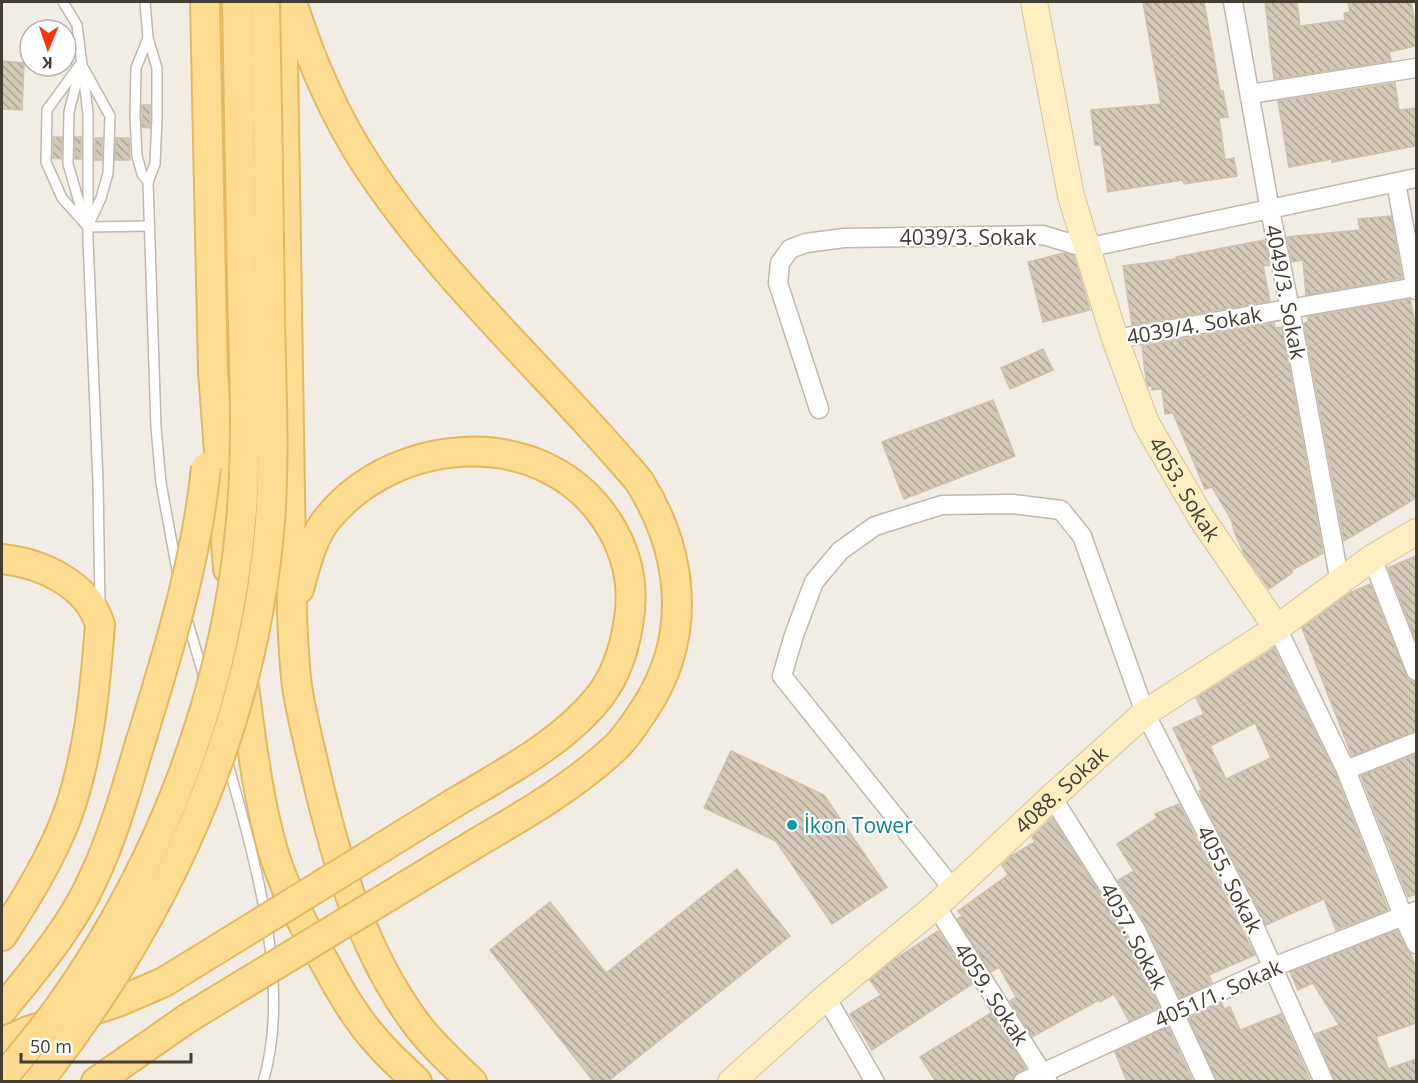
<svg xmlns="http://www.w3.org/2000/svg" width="1418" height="1083" font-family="'Open Sans',sans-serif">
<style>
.building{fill:url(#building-back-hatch);stroke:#cec0ad;stroke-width:1.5;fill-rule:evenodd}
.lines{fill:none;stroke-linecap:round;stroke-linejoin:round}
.lane-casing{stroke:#c0b8aa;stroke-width:12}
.street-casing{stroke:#c0b8aa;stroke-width:21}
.secondary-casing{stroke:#d5c296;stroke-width:28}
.primary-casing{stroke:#e2b961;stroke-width:32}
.lane{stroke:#fff;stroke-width:9}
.street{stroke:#fff;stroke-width:18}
.secondary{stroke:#feeec2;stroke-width:26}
.primary{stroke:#fddc91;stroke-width:28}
.primary-bridge-casing{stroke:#e2b961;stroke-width:32;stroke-linecap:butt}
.primary-bridge{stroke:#fddc91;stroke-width:28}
.culture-dot{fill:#0f9aa8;stroke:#fff;stroke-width:2}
.labels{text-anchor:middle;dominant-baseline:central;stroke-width:4.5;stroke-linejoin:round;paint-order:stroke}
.street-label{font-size:21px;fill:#443d34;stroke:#fff}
.culture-label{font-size:21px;fill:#0d838f;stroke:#fff;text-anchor:start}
</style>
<defs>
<pattern id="building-back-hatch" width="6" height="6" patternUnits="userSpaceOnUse" patternTransform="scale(1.5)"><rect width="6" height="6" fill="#d3c9b9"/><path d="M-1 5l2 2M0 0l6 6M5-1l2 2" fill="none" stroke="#ada497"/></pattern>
</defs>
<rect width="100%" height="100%" fill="#f2ede4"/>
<g class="building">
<path d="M1143 2H1204L1220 91H1223L1228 117 1219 118 1225 160 1234 158 1237 176 1184 184 1183 180 1108 192 1101 145H1095L1091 110 1161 104Z"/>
<path d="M1265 2H1297L1300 26 1345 20 1344 13 1350 12 1348 2H1411L1416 29V46L1389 52 1391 61 1274 79Z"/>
<path d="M2 61 24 63 22 110 2 109Z"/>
<path d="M1395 83 1399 110 1416 108V146L1332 162V159L1289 167 1278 101Z"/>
<path d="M142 105H150V128L142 127Z"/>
<path d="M53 137H62L61 159 53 158Z"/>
<rect x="75" y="137" width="6" height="22"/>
<rect x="95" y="138" width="7" height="22"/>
<path d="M116 138H129L130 160H115Z"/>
<path d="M1391 216 1402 278 1306 295 1303 260 1292 262 1287 237 1360 230 1358 219Z"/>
<path d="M1265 240 1270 265 1263 266 1270 301 1132 325 1123 266 1176 259V257Z"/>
<path d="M1064 253 1074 256 1090 310 1043 322 1028 262Z"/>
<path d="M1410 299 1415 323 1416 342V498L1344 541 1304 323 1308 322V317Z"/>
<path d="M1274 323 1275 328 1282 327 1323 553 1292 570V573L1269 589 1244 554 1234 531 1232 521 1212 487 1205 489 1173 413 1165 414 1162 389 1152 390V386H1148L1146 379 1142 346Z"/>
<path d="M1043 349 1053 370 1010 389 1001 368Z"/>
<path d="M993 400 1015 456 904 499 882 442Z"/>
<path d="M1416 556V641L1388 568Z"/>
<path d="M1370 584 1406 675 1409 680 1416 682V731L1352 756 1302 628 1350 593Z"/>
<path d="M1274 648 1336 775 1388 910 1336 930 1324 899 1266 925 1200 795 1199 791 1202 790 1173 728 1204 714 1196 698ZM1255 723 1271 758 1226 779 1210 746Z"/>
<path d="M731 751 824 795 887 887 832 924 776 841 704 808Z"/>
<path d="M1416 754V894L1408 897 1361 776Z"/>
<path d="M1179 804 1255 955 1209 975 1212 983 1180 998 1146 925 1118 880 1134 871 1117 844 1157 818 1155 814Z"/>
<path d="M1052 818 1126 935 1159 1007 1129 1021 1114 994 1100 1002 1099 1000 1032 1037 1010 1001 1016 997 999 967 991 972 957 919 962 916 958 911 1008 875 1002 865 1011 856 1035 842 1032 837Z"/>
<path d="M737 869 790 936 607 1082H594L490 950 550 902 606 973Z"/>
<path d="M1397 930 1406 949 1411 954 1416 968V1023L1376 1037 1388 1069 1416 1059V1082H1335L1315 1034 1339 1025 1313 983 1298 990 1290 972Z"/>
<path d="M938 931 972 984 872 1050 850 1014 881 995 870 980 895 959Z"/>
<path d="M1222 1003 1224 1009 1230 1007 1240 1030 1281 1014 1311 1082H1217L1189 1018Z"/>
<path d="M991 1013 1026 1068 1014 1075 1012 1082H936L920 1057Z"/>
<path d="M1168 1027 1193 1082H1127L1115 1052Z"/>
</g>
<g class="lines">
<g class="lane-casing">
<g id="lane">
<path d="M63 2 77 25 88 113V240L98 482 100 607"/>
<path d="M145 2 148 38 136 68 135 116 137 156 142 174 148 182 156 427 161 483 178 576"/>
<path d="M148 38 157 68V117L155 164 148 182"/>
<path d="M81 63 47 110 46 162 62 198 88 227 149 226"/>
<path d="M80 69 69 112 68 164 84 219"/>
<path d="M84 69 110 116 108 173 101 198 89 224"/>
<path d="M186 616 204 677"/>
<path d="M227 760C253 855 293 984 263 1082"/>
</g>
</g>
<g class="street-casing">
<g id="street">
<path d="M1233 2 1270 210 1290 309 1340 583"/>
<path d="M1250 94 1416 68"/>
<path d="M1396 183 1416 290"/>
<path d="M1115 339 1416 287"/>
<path d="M819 409 778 283 780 263 790 249 806 243 844 238 1043 235 1086 248 1416 178"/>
<path d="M1372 558 1416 671"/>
<path d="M1277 628 1346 770 1403 916 1416 944"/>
<path d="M1346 770 1416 742"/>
<path d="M1052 797 1136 930 1206 1082"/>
<path d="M953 889 782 676 794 635 814 582 840 551 875 526 942 505 1013 504 1061 510 1082 536 1145 713 1252 921 1324 1082"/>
<path d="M936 906 1048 1082"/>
<path d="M826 997 875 1082"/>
<path d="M1023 1082 1273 967 1416 911"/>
</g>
</g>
<g class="secondary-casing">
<g id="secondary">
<path id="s1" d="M1034 2 1071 196 1115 339 1146 423 1202 519 1277 628"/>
<path id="s2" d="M731 1082 826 997 936 906 1052 797 1145 713 1277 628 1372 558 1416 532"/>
</g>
</g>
<g class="primary-casing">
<g id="primary">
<path d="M205 2 213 372 228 569"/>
<path d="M282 2 292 614C293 638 294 662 297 686 301 713 308 740 314 766 335 856 361 951 418 1026 434 1047 453 1064 472 1082"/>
<path d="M292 2C310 59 335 117 368 167 445 283 550 375 639 481 684 553 693 637 644 710 636 722 628 735 617 746 576 785 526 814 478 842"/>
<path d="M2 559C41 563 88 584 100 625 95 690 89 757 66 819 50 860 26 899 2 936"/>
<path d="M299 589C306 565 312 537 328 518 398 433 545 425 607 521 628 553 635 588 628 625 624 650 615 676 600 696 563 743 504 773 454 803"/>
<path d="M243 680C251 737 257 795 273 851 285 891 304 927 325 963 340 991 356 1019 378 1043 390 1057 404 1069 417 1082"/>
<path d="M2 1010C35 969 70 929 92 881 114 835 127 786 142 737"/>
<path d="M2 1043 28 1031 118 1002 164 982"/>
<path d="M96 1082 188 1018"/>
</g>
</g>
<use href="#lane" class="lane"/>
<use href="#street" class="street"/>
<use href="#secondary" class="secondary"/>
<use href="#primary" class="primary"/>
<g class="primary-bridge-casing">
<g id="primary-bridge">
<path d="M142 737C169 649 197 559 206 467"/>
<path d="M164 982 454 803"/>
<path d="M188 1018 478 842"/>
<path d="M2 1079C23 1053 46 1027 65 999 163 858 226 692 241 521 248 444 244 365 242 287 240 192 239 97 237 2"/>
<path d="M38 1082C166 921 254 727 270 521 275 452 271 383 270 315 269 211 267 106 265 2"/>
</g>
</g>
<use href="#primary-bridge" class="primary-bridge"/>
</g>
<circle class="culture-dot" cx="792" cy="825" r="6"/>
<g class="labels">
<g class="street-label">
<text x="968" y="237">4039/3. Sokak</text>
<text transform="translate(1286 292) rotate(79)">4049/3. Sokak</text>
<text transform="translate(1194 325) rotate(-10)">4039/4. Sokak</text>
<text stroke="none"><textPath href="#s1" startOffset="513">4053. Sokak</textPath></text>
<text stroke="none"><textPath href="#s2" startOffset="441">4088. Sokak</textPath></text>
<text transform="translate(1230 879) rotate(63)">4055. Sokak</text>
<text transform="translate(1134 936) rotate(62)">4057. Sokak</text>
<text transform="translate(1218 993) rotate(-24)">4051/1. Sokak</text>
<text transform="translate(992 994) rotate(57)">4059. Sokak</text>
</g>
<g class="culture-label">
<text x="804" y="825">İkon Tower</text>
</g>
</g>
<rect width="1418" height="1083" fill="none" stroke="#443d34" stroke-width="6"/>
<g transform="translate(48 48) rotate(182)"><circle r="28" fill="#ffffff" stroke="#b4b1ae" stroke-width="1.5"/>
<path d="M0-4.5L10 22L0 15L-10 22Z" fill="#f93214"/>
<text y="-9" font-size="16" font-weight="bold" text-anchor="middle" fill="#443d34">K</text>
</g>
<path d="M21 1053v9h170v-9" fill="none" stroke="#443d34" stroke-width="3"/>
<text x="30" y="1053" font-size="18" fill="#443d34" stroke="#ffffff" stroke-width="4.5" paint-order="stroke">50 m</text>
</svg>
